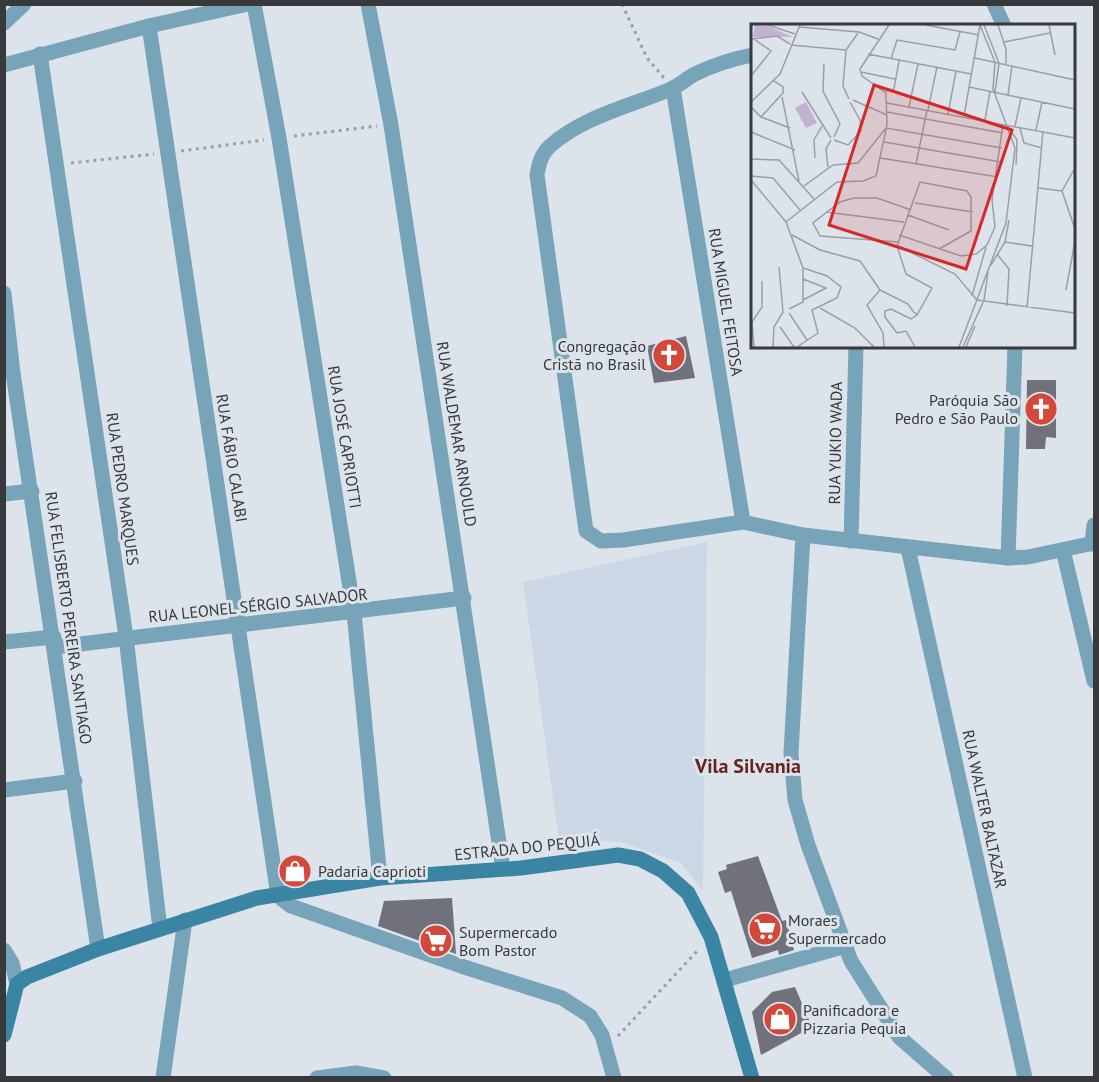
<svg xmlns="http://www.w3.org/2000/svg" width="1099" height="1082" font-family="'PT Sans',sans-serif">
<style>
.built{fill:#cbd7e5}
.building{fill:#70717a}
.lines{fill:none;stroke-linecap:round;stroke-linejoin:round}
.path{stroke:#9a9fa6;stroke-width:3;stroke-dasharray:3 4.5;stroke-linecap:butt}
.minor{stroke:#77a4b8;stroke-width:15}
.tertiary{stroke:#77a4b8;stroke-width:15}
.secondary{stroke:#3a85a3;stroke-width:15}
.labels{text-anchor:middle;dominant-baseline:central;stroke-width:6;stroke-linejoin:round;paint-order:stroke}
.street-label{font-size:16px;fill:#37393c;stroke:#dce3eb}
.poi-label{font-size:16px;fill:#37393c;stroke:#dce3eb;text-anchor:start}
.quarter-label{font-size:20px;font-weight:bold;fill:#68231d;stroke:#dce3eb}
.inset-road{fill:none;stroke:#9a9fa5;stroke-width:1.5}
.view{fill:#d62828;fill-opacity:0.15;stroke:#d62828;stroke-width:3}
.inset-edge{fill:none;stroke:#37393c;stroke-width:3}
</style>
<rect width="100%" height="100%" fill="#dce3eb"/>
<path class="built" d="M707 542 703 891 681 863 621 842 559 840 523 582Z"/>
<g class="building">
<path d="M686 336 695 378 654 383 647 346Z"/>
<path d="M1027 380H1056V438L1046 437 1045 449H1026Z"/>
<path d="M758 856 782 921 786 920 794 950 779 955 778 950 752 958 731 891 725 893 718 872 727 869 726 865Z"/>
<path d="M452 898 456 954 378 926 384 901Z"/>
<path d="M795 987 812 1027 761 1055 752 1012 772 992Z"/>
</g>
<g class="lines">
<g class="path">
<path d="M622 4 647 58 664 78"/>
<path d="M294 136 377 126"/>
<path d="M181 151 264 140"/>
<path d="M71 163 154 154"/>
<path d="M618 1036 699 949"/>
</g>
<g class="minor">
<path d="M254 4 279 138 354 613 380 878"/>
<path d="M368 4 391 125 503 869"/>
<path d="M994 4 1004 26"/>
<path d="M4 23 24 4"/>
<path d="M149 26 278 896 291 906 461 966 562 998 590 1016 602 1035 614 1078"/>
<path d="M40 54 126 637 160 929"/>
<path d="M752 55C733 59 713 65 695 74 687 78 680 85 671 89 631 106 584 116 550 146 541 154 539 164 537 175L586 531 601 541 623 540 743 522 803 535 1008 558 1028 557 1094 543"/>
<path d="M4 65 149 26 248 4"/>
<path d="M673 88 743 522"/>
<path d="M4 494 32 491"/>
<path d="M803 535 791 753 795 800 808 845 851 961 899 1037 946 1078"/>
<path d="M851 541 856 346"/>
<path d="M1092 544 1094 525"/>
<path d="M908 548 1025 1078"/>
<path d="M1063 550 1094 681"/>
<path d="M1008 558 1015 346"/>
<path d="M4 642 54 637"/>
<path d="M55 647 464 598"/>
<path d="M4 790 75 781"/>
<path d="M4 950 12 963 17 984"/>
<path d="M725 980 846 946"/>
<path d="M163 1078 185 920"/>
<path d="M317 1078 356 1073 384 1078"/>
</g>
<path class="tertiary" d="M4 293 13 373 98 949"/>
<path class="secondary" d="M4 1035 17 984 27 977 98 949 257 898 380 878 521 868 618 855 640 859 663 871 688 893 711 937 752 1078"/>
</g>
<defs>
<g id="church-disc" transform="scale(1.725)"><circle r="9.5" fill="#d4473b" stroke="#dce3eb"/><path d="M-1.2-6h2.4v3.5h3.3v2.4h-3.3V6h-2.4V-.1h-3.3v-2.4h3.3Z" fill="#fff"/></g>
<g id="shop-disc" transform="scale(1.725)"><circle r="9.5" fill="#d4473b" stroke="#dce3eb"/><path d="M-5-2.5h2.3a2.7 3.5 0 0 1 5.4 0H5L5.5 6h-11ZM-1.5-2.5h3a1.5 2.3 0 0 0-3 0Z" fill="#fff"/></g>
<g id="supermarket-disc" transform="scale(1.725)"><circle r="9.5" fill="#d4473b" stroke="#dce3eb"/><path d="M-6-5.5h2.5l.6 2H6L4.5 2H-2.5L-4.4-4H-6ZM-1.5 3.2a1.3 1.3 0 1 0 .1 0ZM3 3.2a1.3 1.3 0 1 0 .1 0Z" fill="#fff"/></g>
</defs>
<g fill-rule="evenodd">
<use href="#church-disc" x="669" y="355"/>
<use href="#church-disc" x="1041" y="409"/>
<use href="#shop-disc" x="295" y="871"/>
<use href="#supermarket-disc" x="765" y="929"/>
<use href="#supermarket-disc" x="436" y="941"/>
<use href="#shop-disc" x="780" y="1019"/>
</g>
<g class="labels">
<g class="street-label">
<text transform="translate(726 302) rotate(81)">RUA MIGUEL FEITOSA</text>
<text transform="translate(457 434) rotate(81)">RUA WALDEMAR ARNOULD</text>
<text transform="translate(345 437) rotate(81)">RUA JOSÉ CAPRIOTTI</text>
<text transform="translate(835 443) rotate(-89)">RUA YUKIO WADA</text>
<text transform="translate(232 458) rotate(81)">RUA FÁBIO CALABI</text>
<text transform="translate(123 489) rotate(82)">RUA PEDRO MARQUES</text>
<text transform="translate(258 605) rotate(-6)">RUA LEONEL SÉRGIO SALVADOR</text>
<text transform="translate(69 618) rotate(82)">RUA FELISBERTO PEREIRA SANTIAGO</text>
<text transform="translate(985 809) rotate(78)">RUA WALTER BALTAZAR</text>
<text transform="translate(527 847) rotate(-6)">ESTRADA DO PEQUIÁ</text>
</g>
<g class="poi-label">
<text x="646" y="346" text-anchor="end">Congregação<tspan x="646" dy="18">Cristã no Brasil</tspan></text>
<text x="1018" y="400" text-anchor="end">Paróquia São<tspan x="1018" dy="18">Pedro e São Paulo</tspan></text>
<text x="318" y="871">Padaria Caprioti</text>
<text x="788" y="920">Moraes<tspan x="788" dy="18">Supermercado</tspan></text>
<text x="459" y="932">Supermercado<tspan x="459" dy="18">Bom Pastor</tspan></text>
<text x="803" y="1010">Panificadora e<tspan x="803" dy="18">Pizzaria Pequia</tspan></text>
</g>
<g class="quarter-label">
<text x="748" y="766">Vila Silvania</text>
</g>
</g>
<g transform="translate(751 24)">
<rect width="324" height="324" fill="#dce3eb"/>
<path d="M4 1 17 2 42 13H2ZM55 78 66 99 55 104 44 84Z" fill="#c3b2d4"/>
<path class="inset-road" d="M17 1 44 10M175 1 228 11M233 1 248 39 244 68M247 1 255 25V41M298 1 304 31M48 3 108 8 127 15M0 15 26 12 39 20M253 18 299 9M40 21 95 26M117 30 220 50M224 34 324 56M140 35 146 16 204 26 209 8M73 40 72 67 89 100 83 113M110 48 144 55M0 52 20 27 3 15M218 63 324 85M135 67 143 65 148 37M51 68 80 114M257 71 261 42M31 73 48 157M98 75 92 62 95 26 107 9M102 76 136 91M0 78 29 50 49 1M136 79 324 114M0 83 10 93 39 104M158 83 167 40M177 86 186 43M136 88 252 109M197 90 205 47M213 92 229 1M10 93 32 69V63L23 57M234 96 239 67M256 101 266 116 265 141M264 102 270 74M269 104 273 119 291 124M285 106 291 78M0 108 44 126M83 116 97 121 110 107 109 96 99 78M133 118 250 138M64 134 63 116 71 102M129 134 247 153M0 135 28 136 63 175M165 140 176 86M77 143 75 125 80 116M324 144 311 167 324 205M0 152 22 154 49 186M0 156 35 198 52 244 76 252 90 263 86 274 61 286 67 309 46 323M53 162 82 141 107 139 135 104 251 124M287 164 311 167M164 179 222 188M75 188 153 198M157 191 198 206M35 198 86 158 112 157 125 152 136 101 135 69 111 52 109 45 138 1M41 211 69 226 109 237 129 266M148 211 210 232 225 230 236 221 244 203 241 176 252 100M147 218 69 212 62 199 89 178 103 174H126L160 186M254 218 281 222M147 222 204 250 226 276 324 289M246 230 258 245 256 282M240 241 254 218 258 196M52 255 75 264 52 276M129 266 116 281 132 309 133 323M129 266 157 280 162 287M315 266 324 217M221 272 235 223M69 284 104 304 123 323M276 284 292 107M38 285 52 278V245M162 287 166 291 181 264 155 250 146 222 169 158 216 167 220 173V207L188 225M38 289 56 316M29 303 43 323M146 309 134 293V287L140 285 160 295 166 291M146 309 155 307 164 323M3 323 1 298 11 283V257M22 323 23 303 32 288 28 243M208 323 255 199 264 124 242 65 244 38 229 1M212 323 233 276 237 248M215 323 224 302"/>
<path class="view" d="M123 61 261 106 215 245 78 201Z"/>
<rect width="324" height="324" class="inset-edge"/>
</g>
<rect width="1099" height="1082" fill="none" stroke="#37393c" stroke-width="12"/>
</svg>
